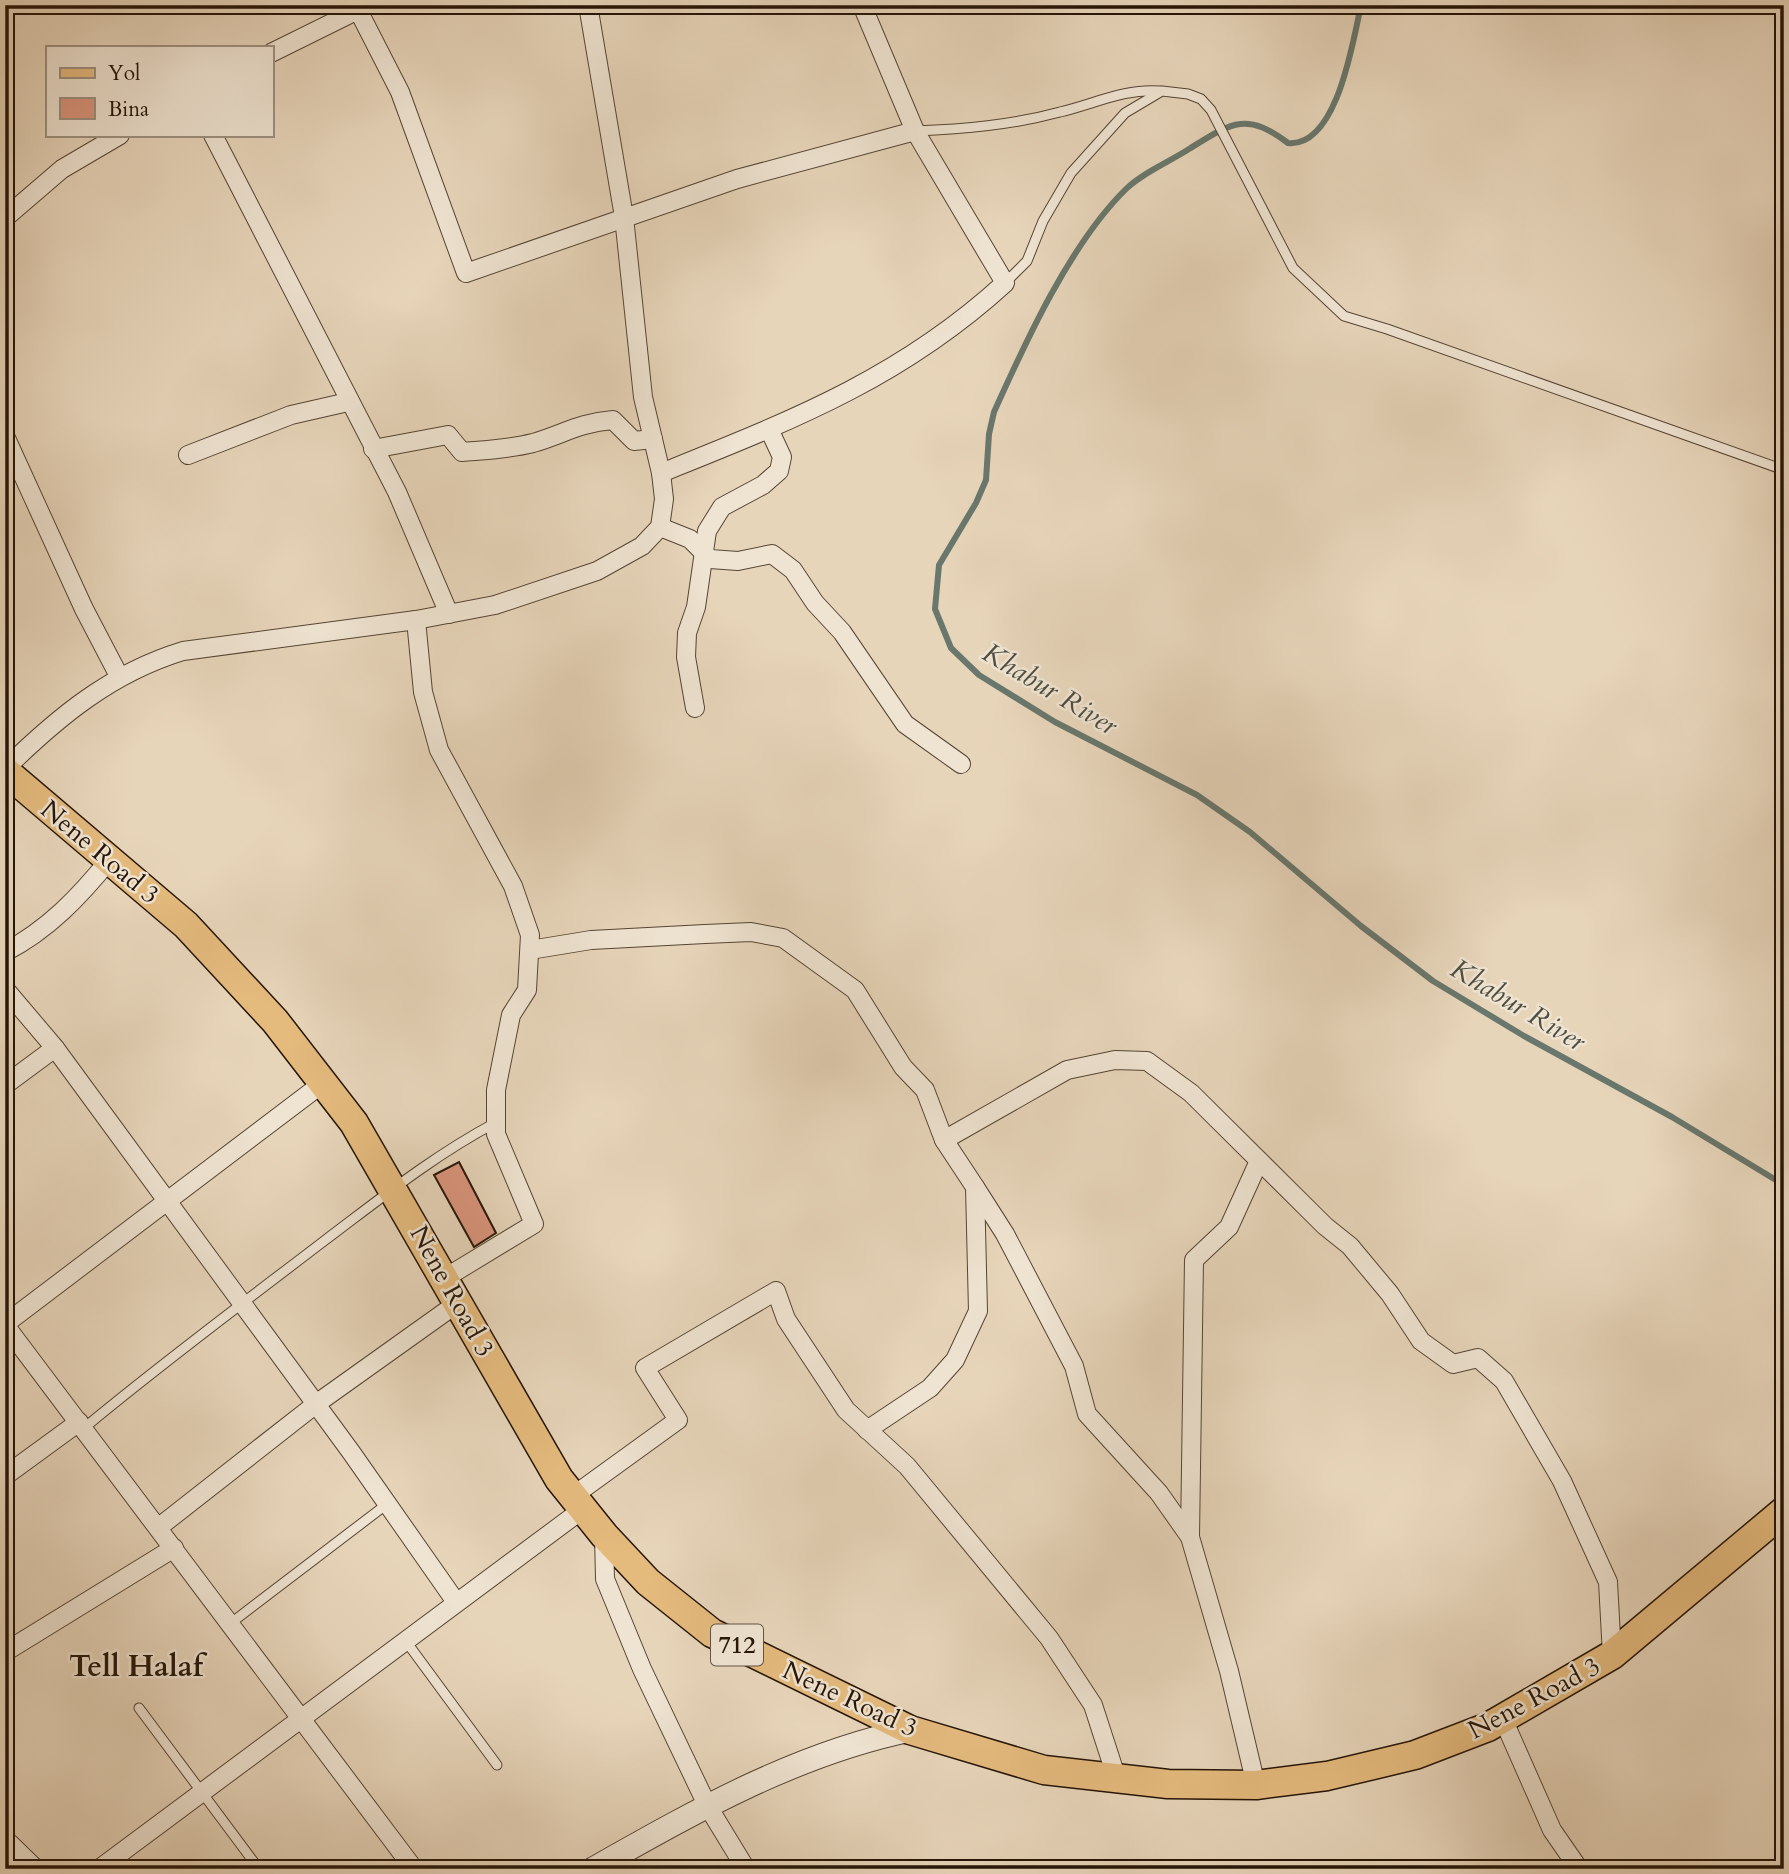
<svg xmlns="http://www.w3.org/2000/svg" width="1789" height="1874" font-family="Cardo,serif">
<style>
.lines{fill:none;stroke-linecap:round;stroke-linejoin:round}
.stream{stroke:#69776c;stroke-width:6}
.building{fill:#db957d;stroke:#251507;stroke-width:2}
.service-casing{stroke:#564534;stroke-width:11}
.minor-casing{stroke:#564534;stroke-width:20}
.tertiary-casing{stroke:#564534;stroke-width:25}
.primary-casing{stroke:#251507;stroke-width:31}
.service{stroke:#efe4d2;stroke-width:9}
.minor{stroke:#efe4d2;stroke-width:18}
.tertiary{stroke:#efe4d2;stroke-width:23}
.primary{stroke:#e4ba7d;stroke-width:28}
.labels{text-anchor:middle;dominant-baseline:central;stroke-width:5;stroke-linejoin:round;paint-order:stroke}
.shield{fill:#efe4d2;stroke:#625344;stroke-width:2}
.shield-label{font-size:24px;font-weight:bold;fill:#251507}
.street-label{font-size:26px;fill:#251507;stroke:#efe4d2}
.water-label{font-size:28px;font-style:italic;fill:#4d4e42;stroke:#efe4d2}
.quarter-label{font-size:30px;font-weight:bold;fill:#251507;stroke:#efe4d2}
</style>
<rect width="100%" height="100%" fill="#e7d5ba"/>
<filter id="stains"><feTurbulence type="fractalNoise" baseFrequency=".00286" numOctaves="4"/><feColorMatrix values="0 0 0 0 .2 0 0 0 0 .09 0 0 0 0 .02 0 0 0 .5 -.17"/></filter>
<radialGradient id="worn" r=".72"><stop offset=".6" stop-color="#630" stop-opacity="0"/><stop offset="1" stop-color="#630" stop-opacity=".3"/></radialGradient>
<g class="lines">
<path class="stream" d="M1361 5C1353 41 1337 148 1288 143 1246 111 1231 123 1189 149 1169 162 1142 173 1126 189 1070 244 1026 341 994 412L989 434 986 480 976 503 939 565 935 609 951 648 979 675 1055 722 1197 795 1250 832 1361 926 1433 981 1524 1036 1672 1117 1784 1185"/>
</g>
<path class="building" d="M459 1162 496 1233 474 1247 434 1175Z"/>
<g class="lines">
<g class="service-casing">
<g id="service">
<path d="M915 131C964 129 1012 125 1060 112 1094 104 1125 88 1160 91"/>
<path d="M1005 283 1027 261 1043 221 1071 173 1125 113 1162 91 1188 94 1201 99 1211 110 1293 268 1344 316 1387 329 1784 470"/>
<path d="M84 1428C162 1363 243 1303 324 1241 380 1199 433 1156 495 1123"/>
<path d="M231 1623 387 1504"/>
<path d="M405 1640 497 1765"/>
<path d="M139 1708 259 1869"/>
</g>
</g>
<g class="minor-casing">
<g id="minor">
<path d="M358 10 400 92 466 273 737 179 915 131"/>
<path d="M271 53 368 5"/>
<path d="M213 135 397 492 449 614"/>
<path d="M5 218 62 169 120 135"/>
<path d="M5 436 84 609 119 676"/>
<path d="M373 449 448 435 462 452C485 450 510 449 533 443 564 434 578 423 613 420L634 441 653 439"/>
<path d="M188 455 291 415 348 402"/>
<path d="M661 473C790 421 900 379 1005 283L915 131 862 5"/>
<path d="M660 527 690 539 710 559 738 561 772 554 793 570 815 603 842 632 905 724 961 764"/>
<path d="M416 620 423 692 439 750 513 886 530 935 527 990 511 1015 496 1090V1134L534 1224 445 1278"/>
<path d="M695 708 686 657 687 633 696 607 707 531 722 507 763 485 779 471 782 457 769 429"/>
<path d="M5 769C58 717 111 673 183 651L416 620 495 605 597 571 642 546 660 527 664 499 661 473 643 397 624 217 588 5"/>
<path d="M530 950 591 940 705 934 751 932 783 938 855 990 903 1067 925 1090 944 1140 1067 1070 1115 1060 1147 1061 1191 1093 1325 1226 1350 1246 1390 1294 1421 1341 1453 1364 1478 1358 1504 1381 1562 1481 1608 1582 1612 1655"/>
<path d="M5 952C48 930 80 896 110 859"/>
<path d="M5 989 55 1048 351 1452 456 1602"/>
<path d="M5 1085 55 1048"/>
<path d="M975 1187 1005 1234 1074 1366 1087 1414 1159 1493 1190 1537 1229 1671 1256 1785"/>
<path d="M5 1324 323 1083"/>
<path d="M5 1325 414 1869"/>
<path d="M867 1430 930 1388 955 1360 978 1311 975 1187 944 1140"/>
<path d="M5 1476 79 1422"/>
<path d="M573 1496 678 1420 645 1368 776 1291 786 1319 846 1410 907 1466 1049 1638 1093 1705 1117 1779"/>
<path d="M159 1527 316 1404 459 1302"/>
<path d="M604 1535 605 1579 642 1669 707 1805 746 1869"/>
<path d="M1190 1537 1194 1260 1229 1227 1259 1161"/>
<path d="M5 1652 174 1548"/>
<path d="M1503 1719 1552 1830 1579 1869"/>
<path d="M5 1839 36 1869"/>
<path d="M99 1869 583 1509"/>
</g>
</g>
<g class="tertiary-casing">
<path id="tertiary" d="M593 1869C694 1812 795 1754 910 1730"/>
</g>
<g class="primary-casing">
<path id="primary" d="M5 771 186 925 275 1021 354 1123 559 1479 604 1535 648 1582 712 1633 910 1730 1044 1770 1168 1784 1256 1785 1327 1776 1415 1755 1488 1727 1612 1655 1784 1511"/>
</g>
<use href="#service" class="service"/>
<use href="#minor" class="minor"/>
<use href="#tertiary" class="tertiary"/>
<use href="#primary" class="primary"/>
</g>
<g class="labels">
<rect class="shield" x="711" y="1624.5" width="52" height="41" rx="5"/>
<g class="shield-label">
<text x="737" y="1645">712</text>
</g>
<g class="street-label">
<text transform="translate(100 852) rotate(40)">Nene Road 3</text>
<text transform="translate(452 1291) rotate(61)">Nene Road 3</text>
<text transform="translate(1534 1698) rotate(-28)">Nene Road 3</text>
<text transform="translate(850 1699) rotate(25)">Nene Road 3</text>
</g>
<g class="water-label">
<text transform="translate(1050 689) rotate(31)">Khabur River</text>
<text transform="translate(1518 1005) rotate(31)">Khabur River</text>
</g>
<g class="quarter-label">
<text x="136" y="1666">Tell Halaf</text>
</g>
</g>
<rect width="1789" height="1874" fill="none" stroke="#e7d5ba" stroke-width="28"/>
<rect x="7" y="7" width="1775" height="1860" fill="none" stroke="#251507" stroke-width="3.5"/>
<rect x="14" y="14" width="1761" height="1846" fill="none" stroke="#251507" stroke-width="2"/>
<rect x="46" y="46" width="228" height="91" fill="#efe4d2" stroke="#9e9181" stroke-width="2"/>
<rect x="60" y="68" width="35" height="10" fill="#e4ba7d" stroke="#9e9181" stroke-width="2"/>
<text x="108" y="80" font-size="21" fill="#251507">Yol</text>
<rect x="60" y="98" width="35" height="21" fill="#db957d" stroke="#9e9181" stroke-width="2"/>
<text x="108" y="116" font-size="21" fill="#251507">Bina</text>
<rect width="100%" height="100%" filter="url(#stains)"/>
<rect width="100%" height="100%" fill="url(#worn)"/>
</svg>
